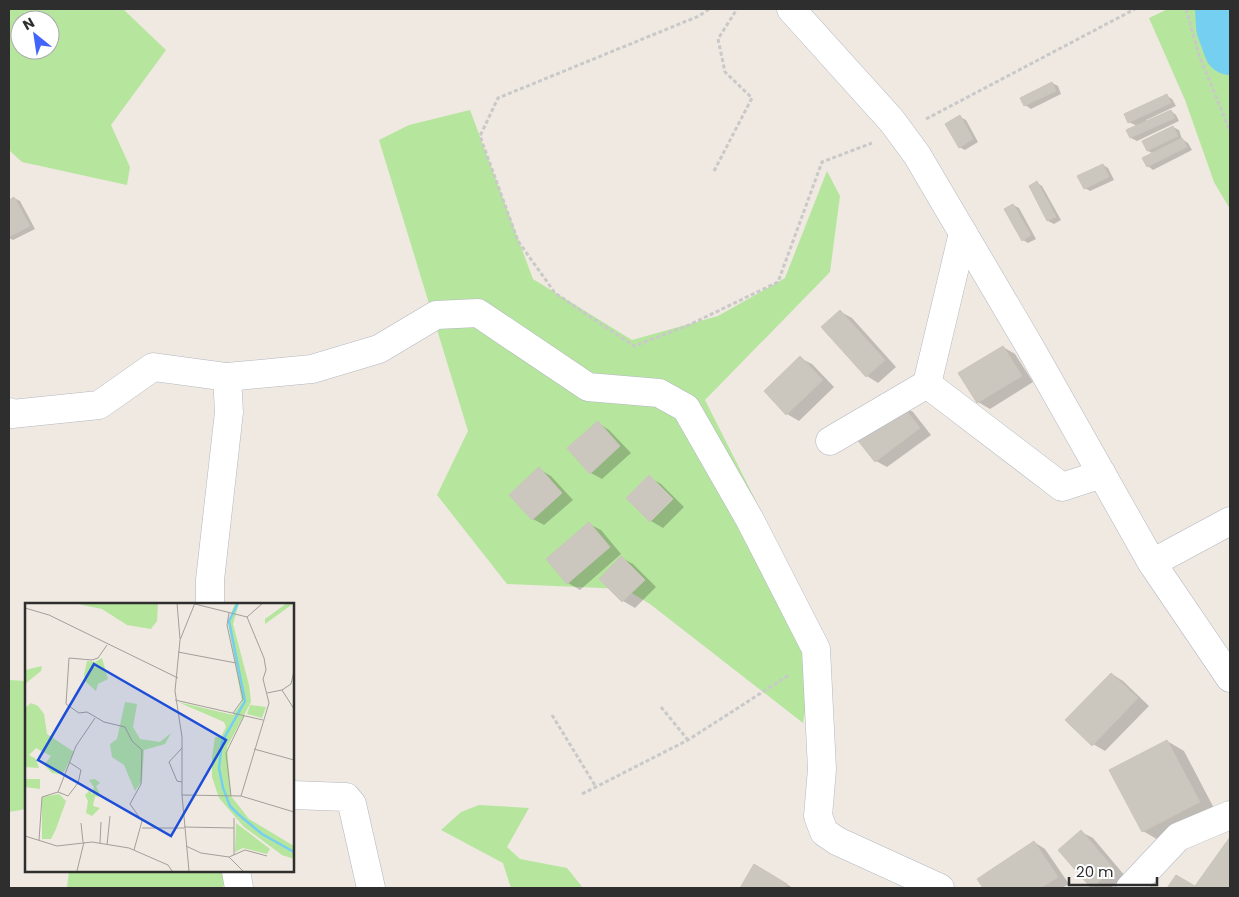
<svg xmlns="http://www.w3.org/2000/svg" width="1239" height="897" font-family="Poppins,sans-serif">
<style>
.green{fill:#b6e59e;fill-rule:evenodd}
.shadow{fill:#0003}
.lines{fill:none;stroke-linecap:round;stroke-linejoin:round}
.river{stroke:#75cff0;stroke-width:52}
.building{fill:#cbc7bf;stroke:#cbc5ba}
.minor-casing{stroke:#b4b7c1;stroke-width:29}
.path{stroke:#c9c9c9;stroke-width:3;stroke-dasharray:4 2.5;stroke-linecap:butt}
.minor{stroke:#fff;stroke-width:28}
.inset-river{fill:none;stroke:#75cff0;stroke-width:2.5}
.inset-road{fill:none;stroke:#a29e99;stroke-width:1}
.view{fill:#1d4ed8;fill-opacity:0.15;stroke:#1d4ed8;stroke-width:2.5}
.inset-edge{fill:none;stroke:#2e2e2e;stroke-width:2.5}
</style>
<rect width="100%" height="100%" fill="#efe9e1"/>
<g class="green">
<path d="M9 9H123L166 50 111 125 130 167 127 185 22 162 9 150ZM20 20H50V50H20Z"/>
<path d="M1168 9H1230V209L1214 182 1185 100 1149 18Z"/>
<path d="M470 110 533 279 632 340 718 316 785 278 827 171 840 196 830 272 705 400 819 626 803 723 650 604 625 589 507 584 437 495 468 431 379 140 409 125Z"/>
<path d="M9 680 26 681V809L9 812Z"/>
<path d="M479 805 529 808 507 847 520 859 567 868 583 888H511L503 863 441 830 461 812Z"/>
<path d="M69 871H229L230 877 222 888H67Z"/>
</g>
<g class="shadow">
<path d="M1052 83 1058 86 1061 94 1031 109 1025 105 1022 98Z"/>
<path d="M1167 96 1172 99 1176 106 1146 120 1147 122 1171 111 1176 115 1179 121 1137 141 1131 138 1127 130 1137 126 1129 122Z"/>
<path d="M960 117 966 120 978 142 965 150 959 147Z"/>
<path d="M1173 127 1179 130 1182 139 1188 143 1192 150 1153 170 1148 166 1154 154 1148 151 1144 142Z"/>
<path d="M1103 165 1108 168 1114 180 1090 191 1085 188Z"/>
<path d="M1037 183 1042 186 1061 220 1054 224 1048 221 1030 186Z"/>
<path d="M14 198 20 201 35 229 13 240 9 238V201Z"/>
<path d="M1013 205 1019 208 1036 239 1028 243 1023 240Z"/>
<path d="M841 312 852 318 896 367 878 383 867 376Z"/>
<path d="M1003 347 1015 354 1033 382 990 409 978 402Z"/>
<path d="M800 358 812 364 834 387 799 421 787 414 765 391Z"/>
<path d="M901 405 913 412 931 435 887 467 876 461Z"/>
<path d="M598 423 609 430 631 453 602 479 591 473Z"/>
<path d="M539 469 551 476 573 500 544 525 533 519Z"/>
<path d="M649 477 661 484 684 507 663 528 651 521 628 498Z"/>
<path d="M589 524 601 530 621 554 580 590 568 583Z"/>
<path d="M622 558 633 564 656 587 635 608 623 601 600 579Z"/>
<path d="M1112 674 1123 681 1149 706 1105 751 1093 744Z"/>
<path d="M1167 741 1184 751 1216 812 1160 841 1143 831Z"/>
<path d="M1081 832 1093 838 1125 876 1110 888H1092L1059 850Z"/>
<path d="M1230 839V888H1168L1176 877 1195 887Z"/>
<path d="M1034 842 1045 849 1069 884 1062 888H984L978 880Z"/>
<path d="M755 865 793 888H741Z"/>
</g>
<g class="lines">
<path class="river" d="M1221 9 1222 27 1230 49"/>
</g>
<g class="building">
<path d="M1052 82 1056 91 1024 106 1020 98Z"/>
<path d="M1167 94 1171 103 1128 123 1124 114Z"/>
<path d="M1171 110 1175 118 1130 138 1126 130Z"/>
<path d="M960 115 973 139 959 148 945 124Z"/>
<path d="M1173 126 1178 136 1147 151 1142 141Z"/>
<path d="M1182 138 1187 147 1147 167 1142 158Z"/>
<path d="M1103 164 1109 177 1084 189 1077 176Z"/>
<path d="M1037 181 1056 217 1047 221 1029 186Z"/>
<path d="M14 197 30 226 9 237V200Z"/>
<path d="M1013 204 1031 235 1022 241 1004 209Z"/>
<path d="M840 310 885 360 866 377 821 327Z"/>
<path d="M1003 346 1022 376 977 403 958 373Z"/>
<path d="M800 356 823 380 786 415 764 391Z"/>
<path d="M901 404 920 428 875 462 855 437Z"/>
<path d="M598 421 620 446 590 474 567 448Z"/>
<path d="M539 467 562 493 532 520 509 495Z"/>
<path d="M649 475 673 499 650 522 626 498Z"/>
<path d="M589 522 610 547 567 584 546 559Z"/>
<path d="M621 556 645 580 622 602 599 579Z"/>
<path d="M1111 673 1138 698 1092 746 1065 720Z"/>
<path d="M1167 740 1200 802 1142 832 1109 770Z"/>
<path d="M1081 830 1114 869 1091 888 1058 850Z"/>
<path d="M1230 837V888H1167L1176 875 1195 886Z"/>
<path d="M1034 841 1058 877 1041 888H983L977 879Z"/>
<path d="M754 864 787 884 785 888H740Z"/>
</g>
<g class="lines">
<g class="minor-casing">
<g id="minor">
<path d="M791 9 892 121 917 155 1030 347 1152 563 1230 678"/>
<path d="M963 233 927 384 1062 487 1102 474"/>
<path d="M9 412 12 414 99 405 153 367 227 377 312 369 379 349 436 315 478 313 588 387 659 393 686 408 750 520 816 649 822 769 818 816 824 832 837 841 940 888"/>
<path d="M830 441 927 384"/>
<path d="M1152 563 1230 521"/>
<path d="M210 604V580L229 412 227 377"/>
<path d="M292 795 346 797 352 804 371 888"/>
<path d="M236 871 239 888"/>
<path d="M1130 888 1178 837 1230 815"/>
</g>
</g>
<g class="path">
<path d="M709 9 699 16 498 98 480 136 518 241 555 293 634 346 689 325 778 282 822 162 872 143"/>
<path d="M1186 9 1199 55 1230 131"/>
<path d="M926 119 1135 9"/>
<path d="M714 171 752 98 725 72 718 39 737 9"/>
<path d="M661 707 688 740"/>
<path d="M552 715 596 787"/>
<path d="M582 794 688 740 789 675"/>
</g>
<use href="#minor" class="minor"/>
</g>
<g transform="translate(25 603)">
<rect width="269" height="269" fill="#efe9e1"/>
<path d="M48 0H133L132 18 126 26 102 22 77 6ZM210 0H214L208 21 224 82 226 99 202 144 206 193 224 216 269 243V256L257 252 219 224 194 195 187 174V155L190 134H196L201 124 199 119 153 99 208 112 217 99 203 20ZM262 0H269L240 21V16ZM77 55 83 76 73 81 71 88 61 79 59 72 62 58 70 59ZM17 63 16 68 0 81V67ZM100 99 112 101 108 124 115 136 135 139 146 130 140 141 119 147 117 178 110 188 99 162 87 154 85 141 92 136ZM6 100 13 103 19 111 22 131 49 149 39 169 34 171 27 170 19 162 26 153 11 145 4 152 11 156 14 165 0 164V105ZM225 102 241 104 237 115 222 111ZM0 176H15V186L0 184ZM70 176 75 180 71 183 76 194 70 193 68 203 75 205 67 213 61 210 63 198 60 192 65 187 67 192 69 184 64 177ZM34 191 41 198 31 226 26 236H17V194ZM211 220 245 246 242 251 218 245 210 249Z" fill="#b6e59e"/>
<path class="inset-river" d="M213 0 204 18 220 98 197 139 194 165 198 185 205 203 213 211 237 231 269 249"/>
<path class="inset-road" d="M152 0 155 36M170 1 222 14 239 55 241 67 238 76 244 100 216 193M0 5 24 12 153 75M204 10 202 22 218 96 208 110M222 14 238 0M82 42 73 55 67 57 44 55 41 101 54 110 62 109 79 119 100 124 107 138 117 147 116 181 105 201 117 218 109 247M153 49 211 60M257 87 266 81 269 68M242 90 257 87 269 106M150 97 238 117M157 145 144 159 152 178 157 179M229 146 269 157M33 189 51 143 70 115M157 192 216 193 269 209M206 193 201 150 219 113M209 215V252M56 220 58 239M159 224 209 225M117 225H159M0 233 32 243 67 239 104 245 143 262 147 268M14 237 17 194 33 189 43 193 53 180 56 167 44 159M75 240 76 219M82 242 85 213M161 243 176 250 204 254 218 268M204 254 220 247 242 253M52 268 59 239M164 268 157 192V134L150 88 155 37 170 0"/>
<path class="view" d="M69 61 201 137 146 233 13 157Z"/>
<rect width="269" height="269" class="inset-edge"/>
</g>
<rect width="1239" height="897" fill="none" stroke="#2e2e2e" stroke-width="20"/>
<g transform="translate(35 35) rotate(330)"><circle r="24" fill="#ffffff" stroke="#ababab"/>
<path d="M0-4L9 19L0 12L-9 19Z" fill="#4264fb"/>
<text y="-8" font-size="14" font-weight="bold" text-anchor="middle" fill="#2e2e2e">N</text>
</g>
<path d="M1069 877v8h88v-8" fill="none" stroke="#2e2e2e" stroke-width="2.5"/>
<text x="1076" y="877" font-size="15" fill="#2e2e2e" stroke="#ffffff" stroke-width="4" paint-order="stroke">20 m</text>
</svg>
